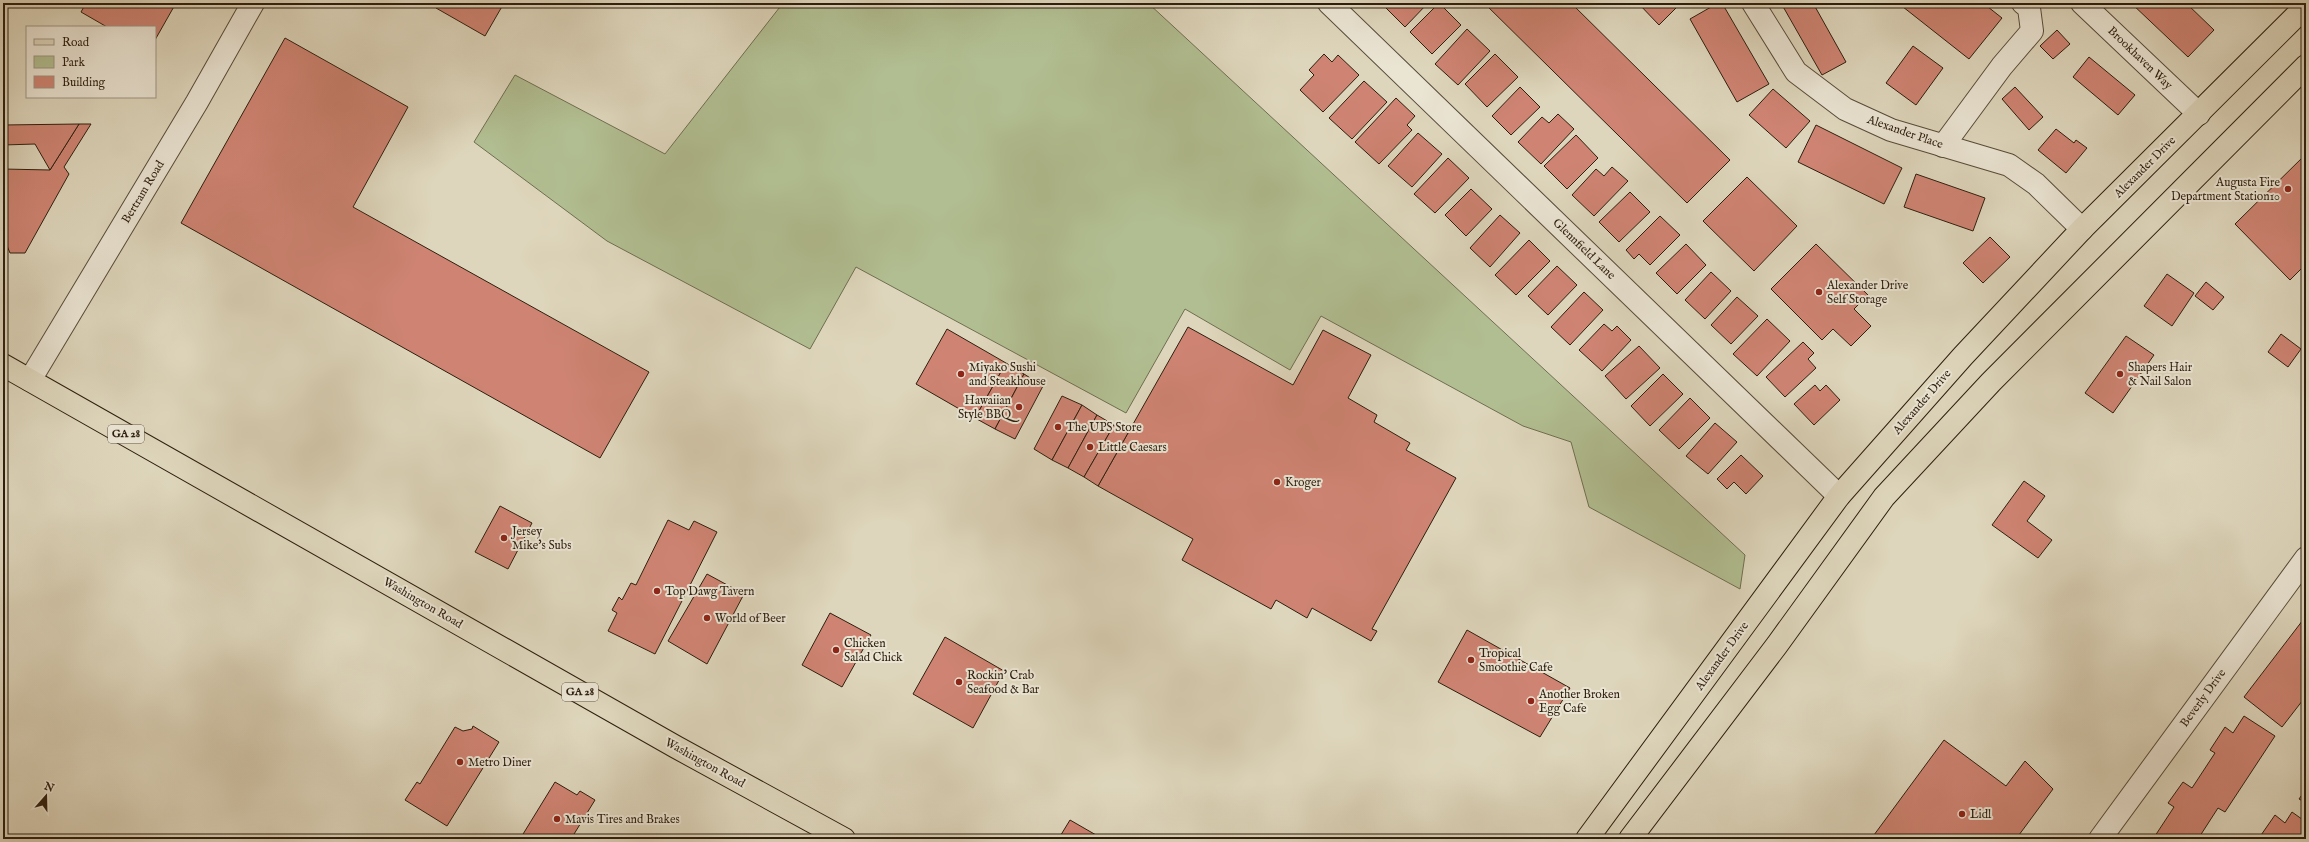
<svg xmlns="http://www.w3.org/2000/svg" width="2309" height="842" font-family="'IM FELL English',serif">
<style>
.green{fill:#b1be91;stroke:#6f6e50}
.building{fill:#cf8473;stroke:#2d1e0e}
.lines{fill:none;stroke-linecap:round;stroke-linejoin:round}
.minor-casing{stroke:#594c3a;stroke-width:24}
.major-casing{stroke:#2d1e0e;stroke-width:24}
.minor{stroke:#eae4d3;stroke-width:22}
.major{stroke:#ded6bc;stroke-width:22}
.poi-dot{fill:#8f2418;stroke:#eae4d3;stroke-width:1.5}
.labels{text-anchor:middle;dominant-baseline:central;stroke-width:4;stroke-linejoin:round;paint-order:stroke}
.shield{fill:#eae4d3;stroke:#665949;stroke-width:1}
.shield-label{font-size:11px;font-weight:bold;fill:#2d1e0e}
.street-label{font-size:12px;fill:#2d1e0e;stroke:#eae4d3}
.poi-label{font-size:12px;fill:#2d1e0e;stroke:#eae4d3;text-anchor:start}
</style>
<rect width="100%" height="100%" fill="#ded6bc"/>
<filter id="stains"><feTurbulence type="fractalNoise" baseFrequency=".005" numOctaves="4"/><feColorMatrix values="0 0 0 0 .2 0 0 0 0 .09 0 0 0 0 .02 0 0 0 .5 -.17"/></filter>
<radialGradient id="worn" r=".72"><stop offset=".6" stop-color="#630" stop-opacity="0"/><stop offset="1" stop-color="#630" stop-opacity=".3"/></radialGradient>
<path class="green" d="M783 3H1148L1745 555 1740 589 1589 507 1571 442 1523 426 1321 316 1290 370 1185 309 1126 413 856 267 810 349 607 241 474 142 515 75 665 154Z"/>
<g class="building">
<path d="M86 3H176L155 40V27H107L81 12Z"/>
<path d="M439 3H504L485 36 436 8Z"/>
<path d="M1389 3H1428L1405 27 1385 7Z"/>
<path d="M1439 3 1461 25 1432 54 1410 32Z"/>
<path d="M1484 3H1571L1730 160 1687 203Z"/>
<path d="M1638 3H1681L1659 25Z"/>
<path d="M1718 3H1722L1769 84 1737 102 1690 19Z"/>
<path d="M1781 3H1813L1846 62 1822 75Z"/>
<path d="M1898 3H1983L2002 18 1969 59Z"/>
<path d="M2131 3H2186L2214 30 2188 57Z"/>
<path d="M1467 29 1490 51 1458 85 1435 64Z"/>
<path d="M2057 30 2070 44 2053 59 2040 46Z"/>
<path d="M285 38 408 107 353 207 649 372 600 458 181 223Z"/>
<path d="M1913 46 1943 68 1916 105 1886 83Z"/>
<path d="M1324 54 1332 62 1338 55 1359 75 1323 112 1300 90 1314 75 1309 70Z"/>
<path d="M1495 54 1518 77 1487 107 1465 84Z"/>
<path d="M2089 57 2135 95 2118 115 2073 77Z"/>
<path d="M1364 81 1387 102 1352 139 1329 118Z"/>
<path d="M1520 87 1540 107 1511 135 1492 116Z"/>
<path d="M2015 87 2043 117 2029 130 2002 99Z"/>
<path d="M1773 89 1810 121 1786 148 1749 115Z"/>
<path d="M1396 98 1415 116 1407 125 1412 130 1379 164 1355 142Z"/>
<path d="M1558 114 1574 129 1541 164 1518 142 1542 117 1549 123Z"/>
<path d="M79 124H91L64 167 69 174 25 253H10L3 236V169L50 170Z"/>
<path d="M79 124 50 170 35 144 3 145V125Z"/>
<path d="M1816 125 1902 168 1884 204 1798 162Z"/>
<path d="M2056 129 2074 143 2076 140 2087 148 2066 173 2038 150Z"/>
<path d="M1418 133 1442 154 1412 187 1388 166Z"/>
<path d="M1576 135 1598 158 1567 189 1544 166Z"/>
<path d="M2306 154V264L2290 280 2235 224Z"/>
<path d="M1448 158 1469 178 1435 213 1414 194Z"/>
<path d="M1612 167 1628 181 1594 216 1572 195 1596 169 1604 176Z"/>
<path d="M1916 174 1985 198 1973 231 1904 207Z"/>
<path d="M1747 177 1797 226 1754 271 1703 221Z"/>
<path d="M1471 189 1492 209 1466 236 1445 215Z"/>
<path d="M1630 192 1650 212 1619 242 1599 222Z"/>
<path d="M1500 215 1520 233 1490 267 1470 248Z"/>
<path d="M1660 216 1680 235 1650 265 1639 254 1634 259 1626 250Z"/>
<path d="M1990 237 2010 257 1983 283 1963 263Z"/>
<path d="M1529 240 1550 261 1516 295 1495 275Z"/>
<path d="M1686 244 1706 265 1677 294 1656 273Z"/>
<path d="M1816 244 1868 295 1854 309 1871 326 1851 346 1833 329 1822 340 1771 289Z"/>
<path d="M1557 266 1577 285 1548 315 1528 296Z"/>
<path d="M1711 272 1731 291 1705 319 1685 300Z"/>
<path d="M2167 274 2194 293 2172 326 2144 306Z"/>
<path d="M2206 282 2224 297 2213 310 2195 296Z"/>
<path d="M1584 292 1603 310 1570 345 1551 327Z"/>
<path d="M1737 297 1758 316 1731 344 1711 325Z"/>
<path d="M1767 319 1790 341 1757 376 1733 354Z"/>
<path d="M1604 324 1612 331 1617 326 1631 340 1602 371 1579 350Z"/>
<path d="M1188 327 1293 385 1323 330 1371 355 1348 398 1377 415 1374 422 1410 443 1406 450 1456 478 1372 629 1377 631 1371 641 1312 608 1307 618 1276 600 1271 609 1182 560 1193 539 1098 486Z"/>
<path d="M947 329 1006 363 975 418 916 384Z"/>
<path d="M2281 334 2301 349 2288 367 2268 352Z"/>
<path d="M2126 336 2154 355 2113 413 2085 393Z"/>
<path d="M1803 342 1814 353 1808 359 1816 368 1785 397 1766 377Z"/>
<path d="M1639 346 1660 368 1626 399 1605 376Z"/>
<path d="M1006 363 1024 374 995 429 975 418Z"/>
<path d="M1024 374 1043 386 1015 439 995 429Z"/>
<path d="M1663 374 1683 394 1650 426 1631 406Z"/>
<path d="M1815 385 1820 391 1826 385 1840 400 1814 425 1794 404Z"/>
<path d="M1062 396 1082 405 1052 460 1034 449Z"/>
<path d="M1690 398 1710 418 1679 449 1659 430Z"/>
<path d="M1082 405 1097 415 1068 468 1052 460Z"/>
<path d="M1097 415 1114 425 1084 477 1068 468Z"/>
<path d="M1715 423 1737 442 1708 474 1686 456Z"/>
<path d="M1114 425 1128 433 1098 486 1084 477Z"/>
<path d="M1741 455 1763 476 1746 494 1734 482 1727 489 1717 479Z"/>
<path d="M2024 481 2045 496 2027 521 2052 540 2038 558 1992 525Z"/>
<path d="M500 506 532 523 508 569 475 552Z"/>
<path d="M668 520 689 530 694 521 717 532 655 654 608 631 617 613 612 610 619 597 622 600 631 583 636 585Z"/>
<path d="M707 574 744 594 707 664 668 641Z"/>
<path d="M830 613 871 635 842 687 802 665Z"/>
<path d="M2306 616V696L2282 727 2244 697Z"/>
<path d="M1467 630 1570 688 1540 737 1438 682Z"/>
<path d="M945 637 1004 671 973 728 913 694Z"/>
<path d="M2244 716 2275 736 2225 812 2218 808 2198 839H2153L2174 807 2168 803 2183 782 2192 788 2215 753 2210 750 2225 727 2233 733Z"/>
<path d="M473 726 499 742 447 826 405 800 417 782 420 784 455 727 463 731 472 729Z"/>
<path d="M1944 740 2006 786 2025 761 2053 789 2016 839H1871Z"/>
<path d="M555 782 577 795 580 791 595 800 571 839H520Z"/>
<path d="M2306 789V803L2299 799Z"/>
<path d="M2292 812 2306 822 2305 839 2259 838 2275 815 2285 823Z"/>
<path d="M1070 820 1103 839H1061L1059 838Z"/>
</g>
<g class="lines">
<g class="minor-casing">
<g id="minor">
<path d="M1329 3 1839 496"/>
<path d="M1753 3 1796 72 1845 109 1891 130 2009 165 2036 184 2082 229"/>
<path d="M2082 3 2199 114"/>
<path d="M1943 146 2002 66 2032 31 2029 8 2023 3"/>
<path d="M30 380 197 102 253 3"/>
<path d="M2100 839 2306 558"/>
</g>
</g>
<g class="major-casing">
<g id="major">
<path d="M3 365 676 747 844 839"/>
<path d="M1587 839 1839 496 1963 356 2082 229 2306 6"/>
<path d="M1630 839 1777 645 1884 497 1991 382 2306 66"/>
</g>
</g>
<use href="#minor" class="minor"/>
<use href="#major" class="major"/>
</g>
<g class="poi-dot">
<circle cx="2288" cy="189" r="4"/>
<circle cx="1819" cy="292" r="4"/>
<circle cx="961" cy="374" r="4"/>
<circle cx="2120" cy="374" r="4"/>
<circle cx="1019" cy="407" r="4"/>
<circle cx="1058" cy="427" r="4"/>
<circle cx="1090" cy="447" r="4"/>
<circle cx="1277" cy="482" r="4"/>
<circle cx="504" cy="538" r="4"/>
<circle cx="657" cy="591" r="4"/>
<circle cx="707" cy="618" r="4"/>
<circle cx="836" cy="650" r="4"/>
<circle cx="1471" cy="660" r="4"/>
<circle cx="959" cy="682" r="4"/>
<circle cx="1531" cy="701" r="4"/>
<circle cx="460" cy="762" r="4"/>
<circle cx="1962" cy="814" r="4"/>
<circle cx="557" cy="819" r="4"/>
</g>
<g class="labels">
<g class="shield">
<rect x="108" y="425" width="36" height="18" rx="3"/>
<rect x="562" y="683" width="36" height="18" rx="3"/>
</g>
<g class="shield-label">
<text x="126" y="434">GA 28</text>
<text x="580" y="692">GA 28</text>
</g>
<g class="street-label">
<text transform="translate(2140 58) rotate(44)">Brookhaven Way</text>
<text transform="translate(1905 132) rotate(19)">Alexander Place</text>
<text transform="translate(2145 167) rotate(-45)">Alexander Drive</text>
<text transform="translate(143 192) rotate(-59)">Bertram Road</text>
<text transform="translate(1584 249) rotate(44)">Glennfield Lane</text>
<text transform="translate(1922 402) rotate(-49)">Alexander Drive</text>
<text transform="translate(423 603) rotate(30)">Washington Road</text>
<text transform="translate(1722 656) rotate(-54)">Alexander Drive</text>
<text transform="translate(2203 698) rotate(-54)">Beverly Drive</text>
<text transform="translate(705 763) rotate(29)">Washington Road</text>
</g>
<g class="poi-label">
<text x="2280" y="182" text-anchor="end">Augusta Fire<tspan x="2280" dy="14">Department Station10</tspan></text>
<text x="1827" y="285">Alexander Drive<tspan x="1827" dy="14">Self Storage</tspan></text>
<text x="969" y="367">Miyako Sushi<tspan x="969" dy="14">and Steakhouse</tspan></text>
<text x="2128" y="367">Shapers Hair<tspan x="2128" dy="14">&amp; Nail Salon</tspan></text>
<text x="1011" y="400" text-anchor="end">Hawaiian<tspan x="1011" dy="14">Style BBQ</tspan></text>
<text x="1066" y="427">The UPS Store</text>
<text x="1098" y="447">Little Caesars</text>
<text x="1285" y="482">Kroger</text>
<text x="512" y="531">Jersey<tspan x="512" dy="14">Mike's Subs</tspan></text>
<text x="665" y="591">Top Dawg Tavern</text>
<text x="715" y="618">World of Beer</text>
<text x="844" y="643">Chicken<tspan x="844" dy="14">Salad Chick</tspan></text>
<text x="1479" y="653">Tropical<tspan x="1479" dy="14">Smoothie Cafe</tspan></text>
<text x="967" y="675">Rockin' Crab<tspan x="967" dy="14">Seafood &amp; Bar</tspan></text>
<text x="1539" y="694">Another Broken<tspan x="1539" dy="14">Egg Cafe</tspan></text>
<text x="468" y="762">Metro Diner</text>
<text x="1970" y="814">Lidl</text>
<text x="565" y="819">Mavis Tires and Brakes</text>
</g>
</g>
<rect width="2309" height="842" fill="none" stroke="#ded6bc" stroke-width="16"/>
<rect x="4" y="4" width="2301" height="834" fill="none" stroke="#2d1e0e" stroke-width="2"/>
<rect x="8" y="8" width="2293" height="826" fill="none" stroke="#2d1e0e"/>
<rect x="26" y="26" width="130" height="72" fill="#eae4d3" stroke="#9e9584"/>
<rect x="34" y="39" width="20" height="6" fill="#ded6bc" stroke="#9e9584"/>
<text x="62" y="46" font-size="12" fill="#2d1e0e">Road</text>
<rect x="34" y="56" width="20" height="12" fill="#b1be91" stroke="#9e9584"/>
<text x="62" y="66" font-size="12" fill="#2d1e0e">Park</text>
<rect x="34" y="76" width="20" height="12" fill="#cf8473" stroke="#9e9584"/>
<text x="62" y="86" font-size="12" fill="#2d1e0e">Building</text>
<g transform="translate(46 796) rotate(20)" stroke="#eae4d3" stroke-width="3" paint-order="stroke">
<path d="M0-3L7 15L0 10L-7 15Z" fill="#2d1e0e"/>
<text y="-6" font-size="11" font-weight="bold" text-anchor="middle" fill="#2d1e0e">N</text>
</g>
<rect width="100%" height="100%" filter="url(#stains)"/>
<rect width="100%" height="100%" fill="url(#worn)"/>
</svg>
